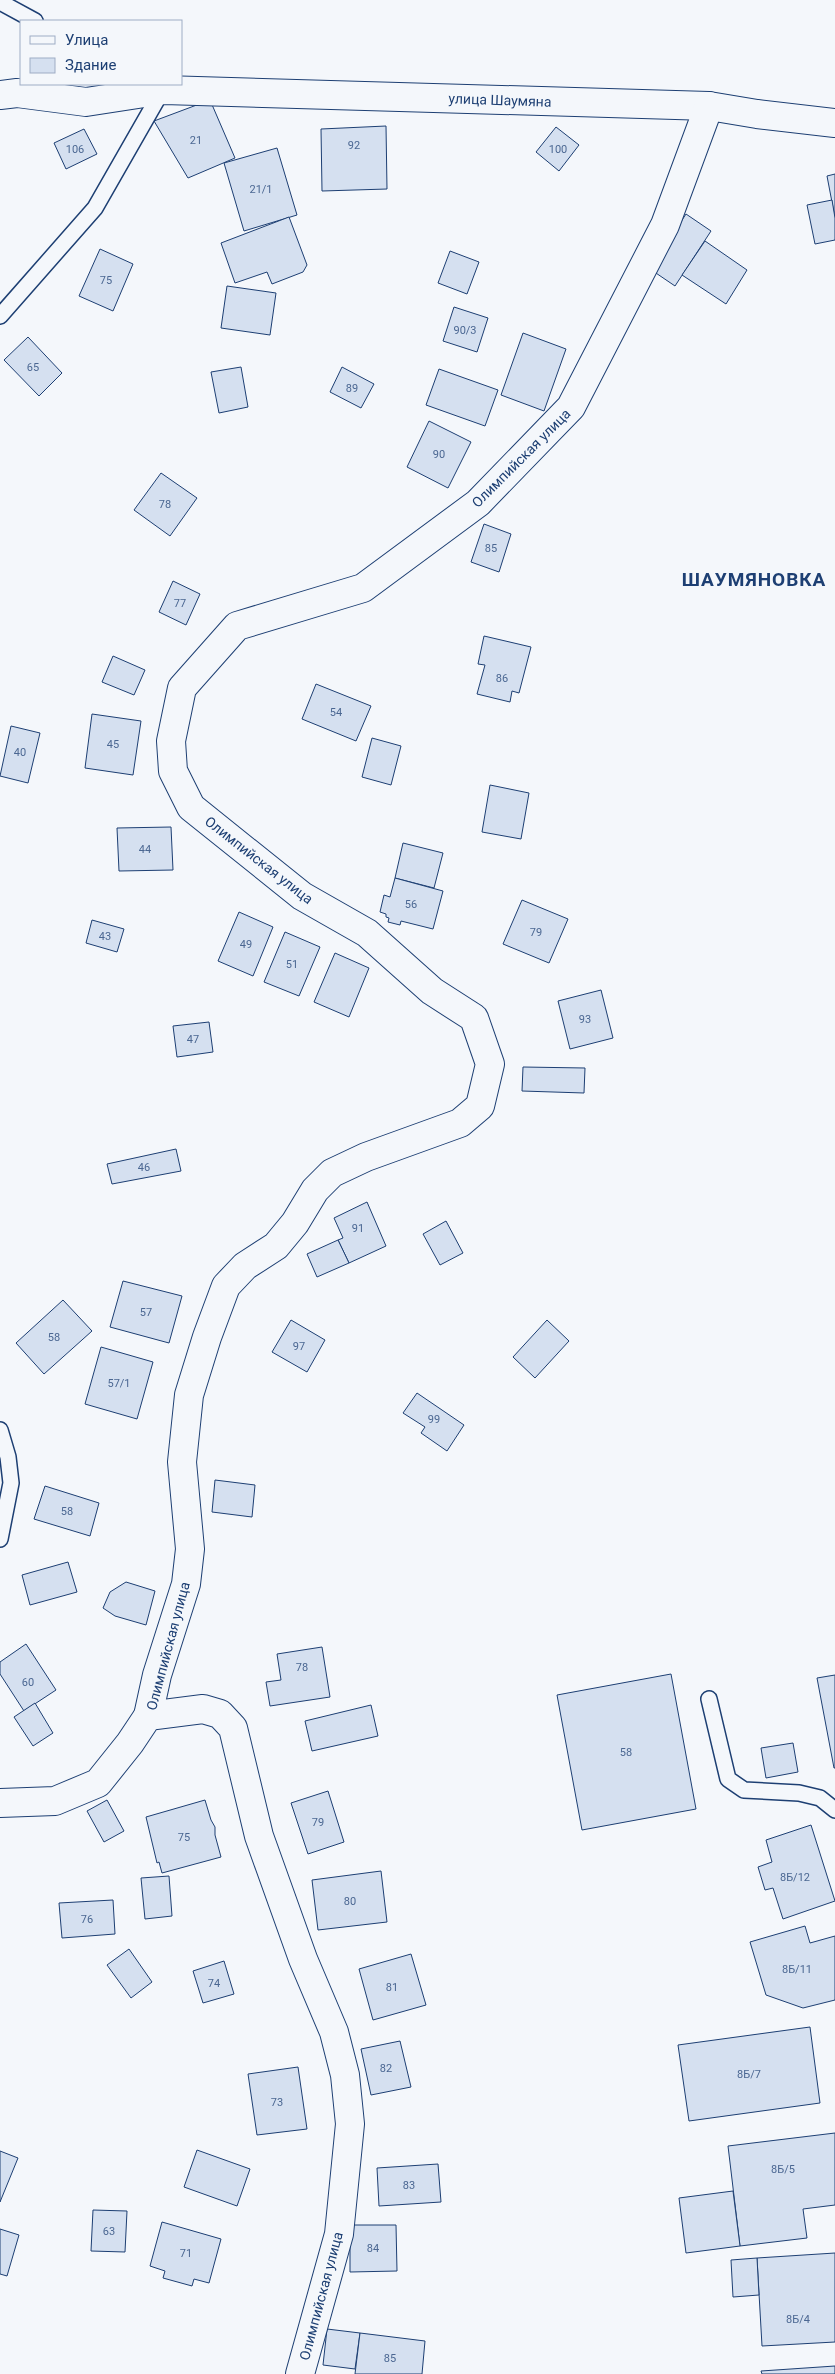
<svg xmlns="http://www.w3.org/2000/svg" width="835" height="2374" font-family="Roboto,sans-serif">
<style>
.building{fill:#d5e0f0;stroke:#1d3f73}
.lines{fill:none;stroke-linecap:round;stroke-linejoin:round}
.lane-casing{stroke:#1d3f73;stroke-width:18}
.street-casing{stroke:#1d3f73;stroke-width:30}
.lane{stroke:#f4f7fb;stroke-width:15}
.street{stroke:#f4f7fb;stroke-width:28}
.labels{text-anchor:middle;dominant-baseline:central;stroke-width:4;stroke-linejoin:round;paint-order:stroke}
.number-label{font-size:11px;fill:#4b6792}
.street-label{font-size:14px;fill:#1d3f73;stroke:#f4f7fb}
.district-label{font-size:19px;font-weight:bold;letter-spacing:1px;fill:#1d3f73;stroke:#f4f7fb}
</style>
<rect width="100%" height="100%" fill="#f4f7fb"/>
<g class="building">
<path d="M210 100 235 158 188 178 154 121Z"/>
<path d="M386 126 387 189 322 191 321 129Z"/>
<path d="M556 127 579 145 559 171 536 152Z"/>
<path d="M84 129 97 154 66 169 54 143Z"/>
<path d="M277 148 297 215 244 231 224 163Z"/>
<path d="M835 174V218L827 176Z"/>
<path d="M832 200 835 218V240L815 244 807 205Z"/>
<path d="M686 214 711 231 675 286 650 269Z"/>
<path d="M289 217 307 265 303 272 272 284 267 272 235 283 221 243Z"/>
<path d="M705 241 747 270 726 304 682 275Z"/>
<path d="M100 249 133 264 113 311 79 296Z"/>
<path d="M450 251 479 262 467 294 438 283Z"/>
<path d="M227 286 276 293 270 335 221 328Z"/>
<path d="M454 307 488 318 477 352 443 341Z"/>
<path d="M523 333 566 349 544 411 501 395Z"/>
<path d="M28 337 62 373 39 396 4 360Z"/>
<path d="M241 367 248 407 219 413 211 372Z"/>
<path d="M342 367 374 384 361 408 330 392Z"/>
<path d="M439 369 498 390 485 426 426 405Z"/>
<path d="M429 421 471 442 448 488 407 467Z"/>
<path d="M161 473 197 498 170 536 134 510Z"/>
<path d="M484 524 511 534 499 572 471 562Z"/>
<path d="M173 581 200 594 186 625 159 612Z"/>
<path d="M484 636 531 647 519 693 512 691 510 702 477 694 485 665 478 664Z"/>
<path d="M113 656 145 670 134 695 102 682Z"/>
<path d="M316 684 371 706 356 741 302 719Z"/>
<path d="M92 714 141 721 133 775 85 768Z"/>
<path d="M11 726 40 733 28 783 0 776Z"/>
<path d="M372 738 401 746 391 785 362 777Z"/>
<path d="M490 785 529 793 521 839 482 832Z"/>
<path d="M171 827 173 870 119 871 117 828Z"/>
<path d="M403 843 443 853 434 888 395 878Z"/>
<path d="M395 878 443 891 433 929 401 921 400 925 388 922 389 918 386 917V914L380 912 384 895 390 897Z"/>
<path d="M522 900 568 919 549 963 503 944Z"/>
<path d="M239 912 273 927 253 976 218 961Z"/>
<path d="M92 920 124 929 117 952 86 943Z"/>
<path d="M285 932 320 947 299 996 264 982Z"/>
<path d="M335 953 369 968 349 1017 314 1002Z"/>
<path d="M601 990 613 1038 570 1049 558 1001Z"/>
<path d="M209 1022 213 1052 177 1057 173 1026Z"/>
<path d="M523 1067 585 1068 584 1093 522 1091Z"/>
<path d="M176 1149 181 1171 112 1184 107 1164Z"/>
<path d="M367 1202 386 1246 349 1263 338 1240 343 1238 334 1218Z"/>
<path d="M446 1221 463 1253 440 1265 423 1234Z"/>
<path d="M338 1240 349 1263 317 1277 307 1254Z"/>
<path d="M123 1281 182 1296 169 1343 110 1327Z"/>
<path d="M63 1300 92 1331 44 1374 16 1343Z"/>
<path d="M291 1320 325 1340 307 1372 272 1352Z"/>
<path d="M547 1320 569 1341 535 1378 513 1357Z"/>
<path d="M101 1347 153 1362 137 1419 85 1404Z"/>
<path d="M417 1393 464 1425 447 1451 421 1433 425 1427 403 1413Z"/>
<path d="M215 1480 255 1485 252 1517 212 1512Z"/>
<path d="M45 1486 99 1503 90 1536 34 1519Z"/>
<path d="M68 1562 77 1592 30 1605 22 1575Z"/>
<path d="M126 1582 155 1591 146 1625 115 1616 103 1608 110 1592Z"/>
<path d="M26 1644 56 1690 24 1711 0 1674V1662Z"/>
<path d="M322 1647 330 1697 270 1706 266 1682 281 1680 277 1654Z"/>
<path d="M671 1674 696 1809 582 1830 557 1695Z"/>
<path d="M835 1675V1768H834L817 1678Z"/>
<path d="M35 1703 53 1733 33 1746 14 1717Z"/>
<path d="M371 1705 378 1736 312 1751 305 1721Z"/>
<path d="M793 1743 798 1772 766 1778 761 1748Z"/>
<path d="M328 1791 344 1842 308 1854 291 1803Z"/>
<path d="M107 1800 124 1831 104 1842 87 1811Z"/>
<path d="M205 1800 211 1820 215 1827V1835L221 1857 162 1873 159 1862 157 1863 146 1817Z"/>
<path d="M811 1825 835 1901 783 1919 773 1888 765 1890 758 1867 772 1862 766 1840Z"/>
<path d="M381 1871 387 1922 318 1930 312 1880Z"/>
<path d="M169 1876 172 1916 145 1919 141 1878Z"/>
<path d="M113 1900 115 1934 62 1938 59 1903Z"/>
<path d="M805 1926 810 1943 835 1936V2000L803 2008 766 1995 750 1942Z"/>
<path d="M129 1949 152 1982 131 1998 107 1965Z"/>
<path d="M411 1954 426 2005 373 2020 359 1969Z"/>
<path d="M224 1961 234 1994 203 2003 193 1971Z"/>
<path d="M810 2027 820 2103 689 2121 678 2045Z"/>
<path d="M400 2041 411 2087 371 2095 361 2049Z"/>
<path d="M298 2067 307 2129 257 2135 248 2074Z"/>
<path d="M835 2133V2205L803 2209 807 2238 740 2246 728 2146Z"/>
<path d="M197 2150 250 2169 237 2206 184 2187Z"/>
<path d="M0 2151 18 2158 0 2202Z"/>
<path d="M438 2164 441 2202 379 2206 377 2168Z"/>
<path d="M733 2191 740 2246 686 2253 679 2198Z"/>
<path d="M93 2210 127 2211 125 2252 91 2251Z"/>
<path d="M162 2222 221 2239 209 2283 194 2279 192 2286 163 2278 165 2271 150 2266Z"/>
<path d="M350 2225H396L397 2271 350 2272Z"/>
<path d="M0 2229 19 2235 7 2276 0 2274Z"/>
<path d="M835 2253V2342L762 2346 757 2258Z"/>
<path d="M757 2258 759 2295 733 2297 731 2260Z"/>
<path d="M327 2329 360 2333 355 2369 323 2365Z"/>
<path d="M360 2333 425 2341 422 2374H355Z"/>
<path d="M835 2366V2374H762L761 2371Z"/>
</g>
<g class="lines">
<g class="lane-casing">
<g id="lane">
<path d="M0 2 35 21"/>
<path d="M0 316 95 208 163 89"/>
<path d="M0 1430 8 1457 11 1483 0 1539"/>
<path d="M709 1699 728 1779 744 1790 799 1793 820 1798 835 1810"/>
</g>
</g>
<g class="street-casing">
<g id="street">
<path d="M0 95 17 93 86 102 164 90 709 106 757 114 835 123"/>
<path d="M148 1716 157 1675 186 1584 190 1549 182 1462 189 1395 207 1337 226 1286 245 1266 276 1246 295 1223 315 1190 332 1173 366 1157 460 1123 480 1106 490 1064 474 1018 432 991 367 933 302 896 191 807 173 771 171 741 182 688 237 626 363 588 478 503 571 407 665 225 709 106"/>
<path d="M0 1803 55 1801 98 1783 130 1743 148 1716 203 1709 220 1714 233 1728 259 1836 303 1959 334 2032 345 2075 350 2124 339 2234 300 2374"/>
</g>
</g>
<use href="#lane" class="lane"/>
<use href="#street" class="street"/>
</g>
<g class="labels">
<g class="number-label">
<text x="196" y="140">21</text>
<text x="354" y="145">92</text>
<text x="75" y="149">106</text>
<text x="558" y="149">100</text>
<text x="261" y="189">21/1</text>
<text x="106" y="280">75</text>
<text x="465" y="330">90/3</text>
<text x="33" y="367">65</text>
<text x="352" y="388">89</text>
<text x="439" y="454">90</text>
<text x="165" y="504">78</text>
<text x="491" y="548">85</text>
<text x="180" y="603">77</text>
<text x="502" y="678">86</text>
<text x="336" y="712">54</text>
<text x="113" y="744">45</text>
<text x="20" y="752">40</text>
<text x="145" y="849">44</text>
<text x="411" y="904">56</text>
<text x="536" y="932">79</text>
<text x="105" y="936">43</text>
<text x="246" y="944">49</text>
<text x="292" y="964">51</text>
<text x="585" y="1019">93</text>
<text x="193" y="1039">47</text>
<text x="144" y="1167">46</text>
<text x="358" y="1228">91</text>
<text x="146" y="1312">57</text>
<text x="54" y="1337">58</text>
<text x="299" y="1346">97</text>
<text x="119" y="1383">57/1</text>
<text x="434" y="1419">99</text>
<text x="67" y="1511">58</text>
<text x="302" y="1667">78</text>
<text x="28" y="1682">60</text>
<text x="626" y="1752">58</text>
<text x="318" y="1822">79</text>
<text x="184" y="1837">75</text>
<text x="795" y="1877">8Б/12</text>
<text x="350" y="1901">80</text>
<text x="87" y="1919">76</text>
<text x="797" y="1969">8Б/11</text>
<text x="214" y="1983">74</text>
<text x="392" y="1987">81</text>
<text x="386" y="2068">82</text>
<text x="749" y="2074">8Б/7</text>
<text x="277" y="2102">73</text>
<text x="783" y="2169">8Б/5</text>
<text x="409" y="2185">83</text>
<text x="109" y="2231">63</text>
<text x="373" y="2248">84</text>
<text x="186" y="2253">71</text>
<text x="798" y="2319">8Б/4</text>
<text x="390" y="2358">85</text>
</g>
<g class="street-label">
<text transform="translate(500 100) rotate(2)">улица Шаумяна</text>
<text transform="translate(521 458) rotate(-45)">Олимпийская улица</text>
<text transform="translate(259 860) rotate(38)">Олимпийская улица</text>
<text transform="translate(168 1646) rotate(-75)">Олимпийская улица</text>
<text transform="translate(321 2296) rotate(-75)">Олимпийская улица</text>
</g>
<g class="district-label">
<text x="754" y="579">ШАУМЯНОВКА</text>
</g>
</g>
<rect x="20" y="20" width="162" height="65" fill="#f4f7fb" stroke="#9eadc5"/>
<rect x="30" y="36" width="25" height="8" fill="#f4f7fb" stroke="#9eadc5"/>
<text x="65" y="45" font-size="15" fill="#1d3f73">Улица</text>
<rect x="30" y="58" width="25" height="15" fill="#d5e0f0" stroke="#9eadc5"/>
<text x="65" y="70" font-size="15" fill="#1d3f73">Здание</text>
</svg>
